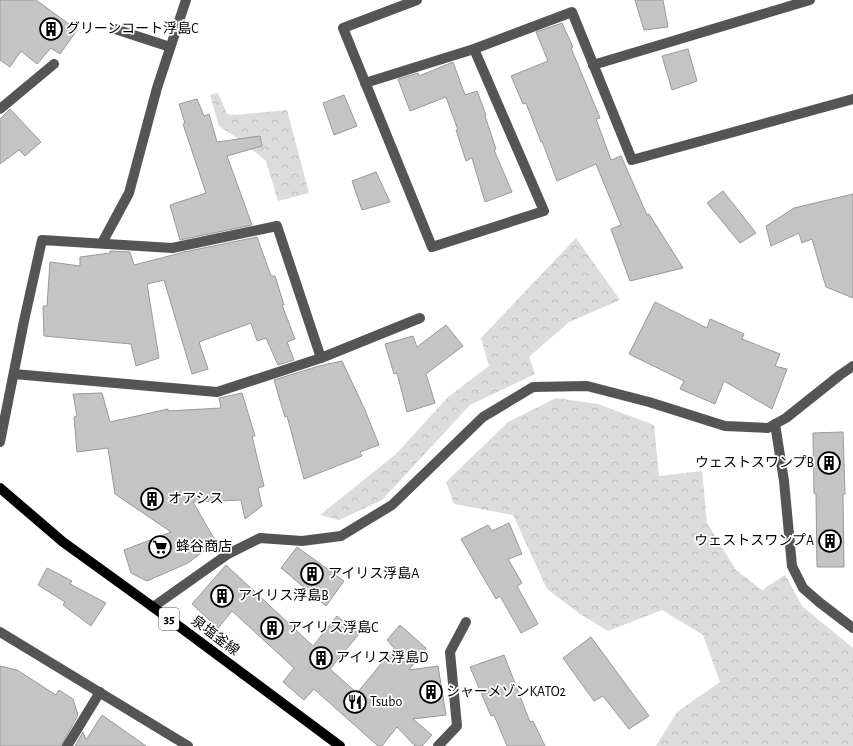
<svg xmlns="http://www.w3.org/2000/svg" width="853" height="746" font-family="'Alegreya Sans','Noto Sans JP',sans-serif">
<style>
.forest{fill:url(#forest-crowns)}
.building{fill:#c4c4c4;stroke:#999}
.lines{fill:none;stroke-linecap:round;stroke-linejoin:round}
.minor{stroke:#555;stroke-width:10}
.major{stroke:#000;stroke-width:10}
.labels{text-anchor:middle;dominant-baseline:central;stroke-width:3.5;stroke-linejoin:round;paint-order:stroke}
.shield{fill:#fff;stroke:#4c4c4c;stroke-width:1}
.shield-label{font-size:13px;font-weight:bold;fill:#000}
.poi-label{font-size:14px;fill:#000;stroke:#fff;text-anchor:start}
.street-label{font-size:14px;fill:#000;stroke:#fff}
</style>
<defs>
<pattern id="forest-crowns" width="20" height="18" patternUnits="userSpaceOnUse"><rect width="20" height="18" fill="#dcdcdc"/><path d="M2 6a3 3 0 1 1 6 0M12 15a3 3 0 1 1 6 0" fill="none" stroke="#bbb"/></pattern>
</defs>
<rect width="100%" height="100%" fill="#fff"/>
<g class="forest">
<path d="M218 93 227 114 235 115 287 110 309 193 278 201 266 161 240 140 219 126 210 95Z"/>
<path d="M576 238 620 300 569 322 529 357 535 374 470 405 382 500 339 520 320 515 396 454 448 397 489 366 481 338Z"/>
<path d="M556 398 598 404 654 425 659 476 702 471 707 523 736 570 762 590 785 575 802 606 853 648V746H656L677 712 720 682 703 635 662 610 608 631 580 614 547 589 513 515 454 504 446 482 508 422Z"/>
</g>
<g class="building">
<path d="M0 0H36L77 30 60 54 51 48 37 64 21 51 10 67 0 60Z"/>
<path d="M635 0H663L668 27 644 30Z"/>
<path d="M562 23 573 47 571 48 600 118 596 119 611 160 621 156 647 215 649 214 683 268 630 281 611 229 621 225 596 164 557 181 542 141 541 142 526 103 523 104 511 76 548 61 536 32Z"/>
<path d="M688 49 697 81 672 90 662 56Z"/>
<path d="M453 62 465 95 477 91 486 115 485 116 496 149 494 150 512 192 485 202 472 158 466 161 456 130H458L446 97 410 111 398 79 418 73 419 76Z"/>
<path d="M344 95 357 126 334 135 323 103Z"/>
<path d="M197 99 204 116 209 114 217 142 260 136 262 146 227 156 252 225 180 240 170 205 206 193 183 124 185 123 179 104Z"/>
<path d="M10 109 41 142 25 156 19 150 0 164V119Z"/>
<path d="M376 172 390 202 362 210 352 181Z"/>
<path d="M723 191 756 233 740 243 707 203Z"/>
<path d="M853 194V298L826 287 812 239 802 243 799 233 771 246 766 226 794 208Z"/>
<path d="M257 237 271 276H275L284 305H282L295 339 287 342 294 360 278 365 266 338 257 341 251 323 199 342 208 369 192 374 164 280 147 284 159 358 136 366 131 344 44 336 43 306H47L50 262 80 266V257L110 253V251L130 252 134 265 184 252Z"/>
<path d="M655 302 707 328 710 319 744 334 742 339 780 354 775 366 787 369 772 409 724 381 715 404 680 389 684 381 629 354Z"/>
<path d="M446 325 463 346 426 374 435 403 407 412 397 373 394 374 385 344 413 336 417 347Z"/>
<path d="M342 361 365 410 379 445 360 452 362 456 304 479 287 416 285 417 274 380 319 366Z"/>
<path d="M102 393 110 422 168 409V411L221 408 219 398 242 393 255 436H252L264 486 258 488 262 506 245 519 241 500 193 502 216 542 188 563 147 581 131 573 124 550 171 532 115 494 108 448 77 452 74 417 77 416 73 394Z"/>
<path d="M843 432 845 494H843L844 567H817L816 494 814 493 813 433Z"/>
<path d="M509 523 522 554 508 559 522 583 517 586 538 624 521 633 500 596 496 599 461 539 488 525 492 531Z"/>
<path d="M297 547 344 581 326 606 281 568Z"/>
<path d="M226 565 313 646 337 616 359 634 330 669 357 693 394 648 387 640 400 625 426 648 409 670 438 666 446 715 413 719 432 735 422 746H415L397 727 382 746H378L314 689 304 700 283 682 294 668 232 611 218 628 192 604Z"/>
<path d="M47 568 72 581 70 584 106 603 91 626 63 605 65 602 38 585Z"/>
<path d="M591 637 649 716 629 729 603 696 594 701 563 658Z"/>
<path d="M504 655 530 722 533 721 545 746H507L494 715 491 716 470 667Z"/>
<path d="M0 666 17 670 56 695 59 690 73 699 78 715 61 746H0Z"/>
<path d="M102 715 146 746H75L83 732 86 740Z"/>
</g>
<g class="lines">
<g class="minor">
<path d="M417 0 343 28 432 247 544 211 474 49"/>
<path d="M115 29 170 47"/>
<path d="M593 65 810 0"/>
<path d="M365 83 474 49 572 12 632 160 853 99"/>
<path d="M0 109 54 64"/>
<path d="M102 243 129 193 157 88 186 0"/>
<path d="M14 374 217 392 321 358 420 318"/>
<path d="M775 424 784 481 792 566 803 588 819 602 853 628"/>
<path d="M0 442 24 321 42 240 172 248 277 226 321 358"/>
<path d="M153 607 228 554 260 538 302 541 341 536 392 505 483 417 533 387 587 386 649 402 725 426 768 428 786 418 840 375 853 366"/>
<path d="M0 632 188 746"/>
<path d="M67 746 100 692"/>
<path d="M438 746 457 726 450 652 466 622"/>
</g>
<path class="major" d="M0 488 63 542 153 607 340 746"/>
</g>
<defs>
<g id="building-ring" transform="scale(1.15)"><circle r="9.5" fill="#fff" stroke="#000" stroke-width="1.5"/><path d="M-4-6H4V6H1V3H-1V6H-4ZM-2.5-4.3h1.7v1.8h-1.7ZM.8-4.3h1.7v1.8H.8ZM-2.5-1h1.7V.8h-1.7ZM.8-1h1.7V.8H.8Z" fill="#000"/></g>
<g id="supermarket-ring" transform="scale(1.15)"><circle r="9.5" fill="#fff" stroke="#000" stroke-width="1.5"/><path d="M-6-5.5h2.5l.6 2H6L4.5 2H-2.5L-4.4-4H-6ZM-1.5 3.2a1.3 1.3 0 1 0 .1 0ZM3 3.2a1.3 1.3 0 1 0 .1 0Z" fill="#000"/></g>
<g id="restaurant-ring" transform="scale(1.15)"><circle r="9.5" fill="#fff" stroke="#000" stroke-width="1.5"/><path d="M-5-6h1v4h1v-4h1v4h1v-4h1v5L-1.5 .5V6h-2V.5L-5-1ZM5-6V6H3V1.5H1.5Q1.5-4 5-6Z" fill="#000"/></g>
</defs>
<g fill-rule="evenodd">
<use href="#building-ring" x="51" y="29"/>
<use href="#building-ring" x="829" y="463"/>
<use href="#building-ring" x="152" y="499"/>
<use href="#building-ring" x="830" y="541"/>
<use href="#supermarket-ring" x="160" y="547"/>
<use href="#building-ring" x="312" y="574"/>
<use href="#building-ring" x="222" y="596"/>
<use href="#building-ring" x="272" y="628"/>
<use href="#building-ring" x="321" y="658"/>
<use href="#building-ring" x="431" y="692"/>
<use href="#restaurant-ring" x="355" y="702"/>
</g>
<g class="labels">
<rect class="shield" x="159" y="608" width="20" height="22" rx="3"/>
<g class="shield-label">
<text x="169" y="619">35</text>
</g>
<g class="poi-label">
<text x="66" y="29">グリーンコート浮島C</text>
<text x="814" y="463" text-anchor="end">ウェストスワンプB</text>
<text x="168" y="499">オアシス</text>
<text x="814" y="541" text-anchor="end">ウェストスワンプA</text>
<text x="176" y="547">蜂谷商店</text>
<text x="328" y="574">アイリス浮島A</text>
<text x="238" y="596">アイリス浮島B</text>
<text x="288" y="628">アイリス浮島C</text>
<text x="336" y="658">アイリス浮島D</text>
<text x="446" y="692">シャーメゾンKATO2</text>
<text x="370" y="702">Tsubo</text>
</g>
<g class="street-label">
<text transform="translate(215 636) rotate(37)">泉塩釜線</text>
</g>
</g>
</svg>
